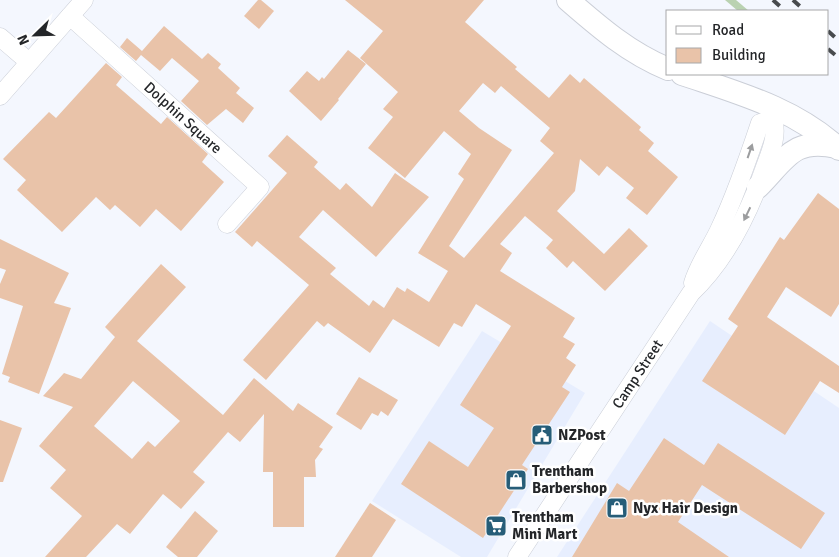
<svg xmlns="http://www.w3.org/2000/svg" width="839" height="557" font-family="Signika,sans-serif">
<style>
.built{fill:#e7eefe}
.green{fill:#bad2b1}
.building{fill:#e9c3a9;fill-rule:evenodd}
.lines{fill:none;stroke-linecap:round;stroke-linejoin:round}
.minor-casing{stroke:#caced7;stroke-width:19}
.tertiary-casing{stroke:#caced7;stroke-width:24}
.minor{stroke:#fff;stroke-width:18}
.tertiary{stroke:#fff;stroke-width:22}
.rail{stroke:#484b4e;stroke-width:4;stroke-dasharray:9 9;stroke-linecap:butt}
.oneway{fill:#9c9d9f}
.labels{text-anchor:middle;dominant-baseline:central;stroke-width:5;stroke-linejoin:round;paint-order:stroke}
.street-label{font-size:15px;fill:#242629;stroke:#fff}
.poi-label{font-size:15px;font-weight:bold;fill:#242629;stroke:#fff;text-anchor:start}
</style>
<rect width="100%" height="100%" fill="#f4f7fe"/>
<g class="built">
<path d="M710 321 839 408V557H557Z"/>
<path d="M482 331 585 393 487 557H461L372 501Z"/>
</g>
<path class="green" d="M725 0H736L749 11H738Z"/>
<g class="building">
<path d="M258 0H261L274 11 259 29 244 16Z"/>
<path d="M345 0H484L465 22 517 67 515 69 549 98 570 74 580 83 584 78 641 127 639 130 654 143 648 151 678 177 647 215 626 198 634 188 607 166 599 176 580 159 575 191 557 211 604 254 629 228 648 246 605 291 573 261 567 268 546 248 553 240 525 216 500 244 512 253 500 271 575 318 563 337 575 344 566 358 576 365 562 387 570 392 522 465 528 469 483 538 401 484 429 441 468 467 494 428 460 405 511 326 476 304 462 327 454 323 439 347 393 319 370 353 328 323 324 327 317 321 266 380 243 360 309 285 257 241 252 247 235 232 287 173 268 156 287 135 318 162 314 167 340 190 346 183 372 207 395 173 429 197 376 257 323 210 299 237 336 268 330 274 369 306 373 300 384 308 397 287 405 292 407 288 429 302 448 271 418 253 464 179 458 174 471 154 444 131 405 178 368 148 393 117 383 109 398 92 360 58 383 31ZM483 83 495 93 501 86 550 128 540 141 554 153 464 258 449 246 512 150 479 128 459 111Z"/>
<path d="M164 26 202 59 208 53 221 64 218 68 240 88 236 93 254 108 243 123 226 109 207 125 181 101 199 81 172 58 160 71 141 55 136 61 120 47 127 38 142 51Z"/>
<path d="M348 50 366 64 338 99 339 100 321 121 289 91 307 71 319 81 322 77 324 79Z"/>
<path d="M106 63 122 77 116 85 161 124 167 117 208 154 202 162 224 182 181 231 156 209 140 227 115 205 110 210 96 197 62 232 17 190 26 180 3 159 49 112 56 118Z"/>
<path d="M818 193 839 209V304L831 317 786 287 767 317 839 366V393L820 381 785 435 702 381 738 326 728 319 780 237 784 240Z"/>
<path d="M0 239 69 273 54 303 71 308 39 394 8 382 10 377 2 374 23 306 0 298V284L6 270 0 268Z"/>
<path d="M161 264 186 287 137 341 223 415 254 378 293 411 298 403 333 427 319 447 323 449 315 460 316 477H304V527H273V472H263L264 414 240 442 228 432 193 472 205 482 181 509 163 494 130 534 117 524 86 557H45L82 516 50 488 66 470 39 446 73 407 43 396 64 373 81 379 115 337 105 327ZM133 381 180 421 155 447 148 441 132 459 94 426Z"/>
<path d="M359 377 398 400 388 416 381 411 378 416 372 413 361 430 336 414Z"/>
<path d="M0 420 22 428 3 482H0Z"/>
<path d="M664 438 704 465 718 443 825 513 801 549 702 485 678 522 729 557H572L617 483 629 491Z"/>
<path d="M370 503 396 520 372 557H335Z"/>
<path d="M195 511 218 531 197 557H178L166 547Z"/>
</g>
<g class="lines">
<g class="minor-casing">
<g id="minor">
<path id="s1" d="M70 16 260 187 227 224"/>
<path d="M0 37 29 62"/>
<path d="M0 96 84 0"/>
<path d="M693 283C699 263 712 246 720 228 736 194 748 159 760 123L773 119"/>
<path id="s2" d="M517 557 691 293C727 259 749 213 765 167 771 150 778 136 773 119L778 108"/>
</g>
</g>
<g class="tertiary-casing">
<g id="tertiary">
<path d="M568 0C599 27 629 53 668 69"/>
<path d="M682 74C738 93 794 108 839 149"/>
<path d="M758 187C786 159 793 137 837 147"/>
</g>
</g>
<use href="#minor" class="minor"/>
<use href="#tertiary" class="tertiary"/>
<g class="rail">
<path d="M773 0 785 11"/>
<path d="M793 0 805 11"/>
<path d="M828 31 839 41"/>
<path d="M828 49 839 58"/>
</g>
</g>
<defs><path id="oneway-solid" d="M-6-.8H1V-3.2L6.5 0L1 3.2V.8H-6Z" transform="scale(1.25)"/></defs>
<g class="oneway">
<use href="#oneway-solid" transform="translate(750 151) rotate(-71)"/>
<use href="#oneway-solid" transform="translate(747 214) rotate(116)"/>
</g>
<defs>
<g id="civic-square" transform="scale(1.125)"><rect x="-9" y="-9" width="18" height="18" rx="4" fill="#265d78" stroke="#fff"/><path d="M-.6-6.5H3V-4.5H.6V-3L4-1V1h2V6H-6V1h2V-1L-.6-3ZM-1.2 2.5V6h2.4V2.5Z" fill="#fff"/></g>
<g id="shop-square" transform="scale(1.125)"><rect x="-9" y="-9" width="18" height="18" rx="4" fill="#265d78" stroke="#fff"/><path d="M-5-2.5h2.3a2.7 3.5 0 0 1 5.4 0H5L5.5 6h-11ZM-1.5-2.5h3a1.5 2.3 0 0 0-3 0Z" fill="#fff"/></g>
<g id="supermarket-square" transform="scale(1.125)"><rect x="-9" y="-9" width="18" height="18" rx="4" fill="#265d78" stroke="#fff"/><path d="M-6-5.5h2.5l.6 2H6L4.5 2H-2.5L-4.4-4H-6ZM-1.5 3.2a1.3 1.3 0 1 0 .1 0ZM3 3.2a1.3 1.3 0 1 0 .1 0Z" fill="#fff"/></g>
</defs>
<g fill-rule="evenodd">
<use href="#civic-square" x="542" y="435"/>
<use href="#shop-square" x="516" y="480"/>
<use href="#shop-square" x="617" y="508"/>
<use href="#supermarket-square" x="496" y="526"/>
</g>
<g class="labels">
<g class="street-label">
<text stroke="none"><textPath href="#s1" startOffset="152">Dolphin Square</textPath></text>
<text stroke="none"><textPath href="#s2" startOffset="219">Camp Street</textPath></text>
</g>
<g class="poi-label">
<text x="558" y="435">NZPost</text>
<text x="532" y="471">Trentham<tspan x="532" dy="17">Barbershop</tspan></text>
<text x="633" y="508">Nyx Hair Design</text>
<text x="512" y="517">Trentham<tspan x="512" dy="17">Mini Mart</tspan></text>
</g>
</g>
<rect x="666" y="10" width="162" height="65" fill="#ffffff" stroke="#a7a8a9"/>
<rect x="676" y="26" width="25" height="8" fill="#ffffff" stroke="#a7a8a9"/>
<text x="712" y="35" font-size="15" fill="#242629">Road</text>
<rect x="676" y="48" width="25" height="15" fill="#e9c3a9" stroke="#a7a8a9"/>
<text x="712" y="60" font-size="15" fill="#242629">Building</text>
<g transform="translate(35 35) rotate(247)" stroke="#ffffff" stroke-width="4" paint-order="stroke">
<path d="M0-4L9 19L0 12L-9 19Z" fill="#242629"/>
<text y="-8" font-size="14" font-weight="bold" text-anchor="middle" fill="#242629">N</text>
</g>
</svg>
